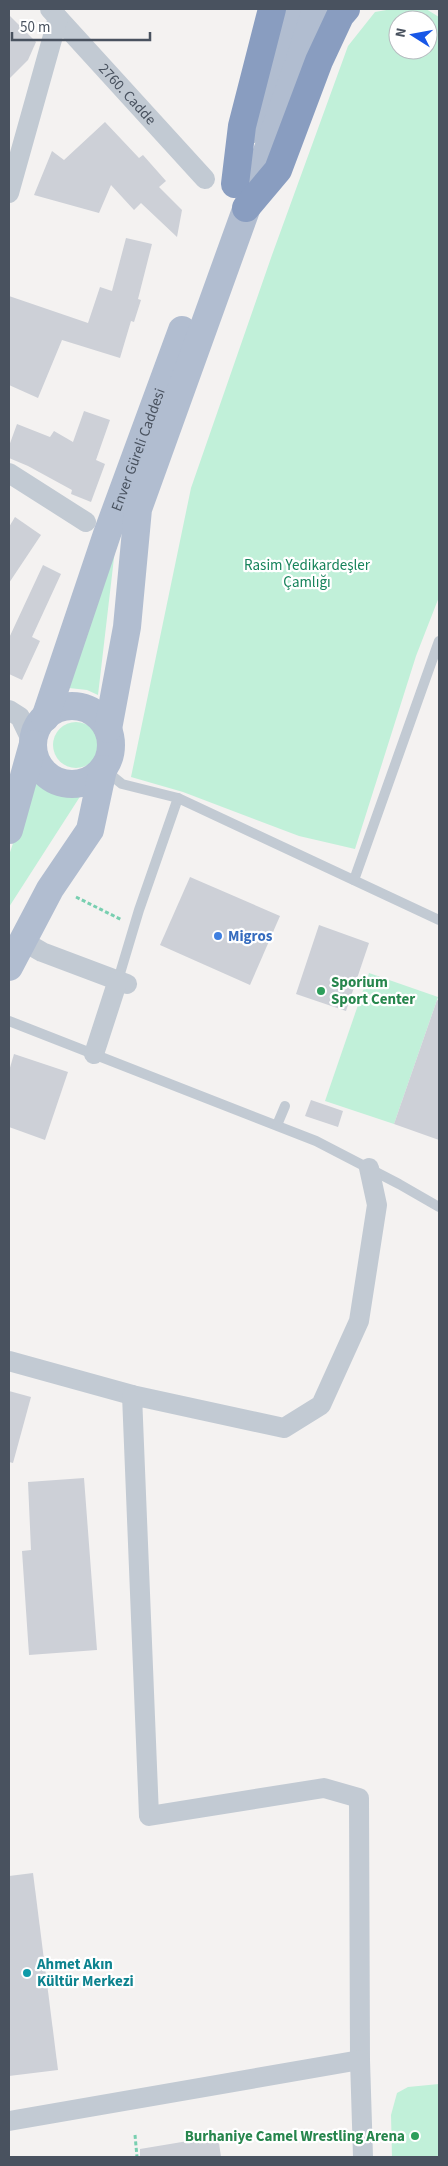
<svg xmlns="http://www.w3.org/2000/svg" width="448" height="2166" font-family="'Source Sans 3',sans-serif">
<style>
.green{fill:#c1f0d9;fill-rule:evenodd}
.building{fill:#cdd0d7}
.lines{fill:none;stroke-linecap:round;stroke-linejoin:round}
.path{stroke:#78cfb0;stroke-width:3;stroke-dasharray:4 2.5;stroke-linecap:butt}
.lane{stroke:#c2cad3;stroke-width:10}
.street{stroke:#c2cad3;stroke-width:20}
.primary{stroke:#b1bdd0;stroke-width:28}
.highway{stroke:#899dc0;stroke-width:28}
.shop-dot{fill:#3f7fe0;stroke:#fff;stroke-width:2}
.leisure-dot{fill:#2e9e5b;stroke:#fff;stroke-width:2}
.culture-dot{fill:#0f9aa8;stroke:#fff;stroke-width:2}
.labels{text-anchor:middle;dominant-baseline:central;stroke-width:4.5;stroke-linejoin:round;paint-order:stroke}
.street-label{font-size:15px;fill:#49525f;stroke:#fff}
.park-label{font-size:15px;fill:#17835b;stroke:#fff}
.shop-label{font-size:15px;font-weight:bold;fill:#366cbe;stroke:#fff;text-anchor:start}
.leisure-label{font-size:15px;font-weight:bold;fill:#27864d;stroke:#fff;text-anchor:start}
.culture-label{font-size:15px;font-weight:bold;fill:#0d838f;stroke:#fff;text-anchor:start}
</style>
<rect width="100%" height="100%" fill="#f4f2f1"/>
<g class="green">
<path d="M392 9H426L439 17V597L416 656 355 849 299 836 183 792 131 777 191 488 272 255 348 46 375 12ZM398 20H428V50H398Z"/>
<path d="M119 515 98 695 87 690 60 687Z"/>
<circle cx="76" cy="745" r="23"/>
<path d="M36 777 58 795H81L9 907V855Z"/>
<path d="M369 973 438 997 394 1124 325 1101Z"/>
<path d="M439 2084V2157H392L391 2115 397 2093 408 2087Z"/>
</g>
<g class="building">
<path d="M9 15 36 42 28 60 9 79Z"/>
<path d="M105 122 139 158 143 155 166 181 159 187 182 210 177 237 141 203 134 210 111 185 99 213 34 195 52 151 64 160Z"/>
<path d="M126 238 152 244 138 299 141 300 134 322 131 321 120 358 62 340 38 398 9 385V296L88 323 100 287 112 291Z"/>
<path d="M84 411 110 420 96 460 105 464 91 502 71 494 72 490 28 466 9 458V446L17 424 50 437 54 431 73 442Z"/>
<path d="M15 517 41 535 9 583V527Z"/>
<path d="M43 565 61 574 32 637 40 641 22 680 9 674V638Z"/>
<path d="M190 877 280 916 250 985 160 945Z"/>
<path d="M319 925 369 943 346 1011 296 994Z"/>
<path d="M437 1000 439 1001V1140L394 1124Z"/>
<path d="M14 1054 68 1072 45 1140 9 1127V1071Z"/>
<path d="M311 1100 343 1111 338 1127 305 1116Z"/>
<path d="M9 1391 31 1397 13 1463 9 1462Z"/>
<path d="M84 1478 97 1650 29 1655 22 1551 31 1550 28 1482Z"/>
<path d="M33 1873 58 2070 9 2076V1876Z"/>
<path d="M218 2136 221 2157H140V2149Z"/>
</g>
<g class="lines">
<g class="path">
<path d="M76 897 122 920"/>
<path d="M135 2135 137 2157"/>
</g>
<g class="lane">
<path d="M106 771 122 784 178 798 139 910 118 980"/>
<path d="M178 798 439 920"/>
<path d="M354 880 439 641"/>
<path d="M9 1021 316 1141 399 1184 439 1207"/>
<path d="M277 1125 285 1106"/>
</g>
<g class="street">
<path id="s1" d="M50 9 205 179"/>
<path d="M9 193 58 18"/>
<path d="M9 473 86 522"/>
<path d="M9 710 20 717 33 744"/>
<path d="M23 941 42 952 127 984"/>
<path d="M94 1054 118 980"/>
<path d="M9 1361 132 1395"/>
<path d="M360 2060 359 1798 324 1788 149 1816 132 1395 284 1428 321 1405 359 1321 377 1205 369 1168"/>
<path d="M9 2121 360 2060 363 2157"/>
</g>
<g class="primary">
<path d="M253 129 292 9"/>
<circle cx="72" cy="745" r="39"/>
<path id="s2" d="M45 718 107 534 182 330"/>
<path d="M108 729 127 627 138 509 300 60 316 9"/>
<path d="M9 830 33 744"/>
<path d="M9 967 50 889 90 830 103 769"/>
</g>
<g class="highway">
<path d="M235 184 242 126 272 9"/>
<path d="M246 208 278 170 319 61 340 16 346 9"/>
</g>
</g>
<circle class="shop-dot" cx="218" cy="936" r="5"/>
<g class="leisure-dot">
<circle cx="321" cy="991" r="5"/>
<circle cx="415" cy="2136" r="5"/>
</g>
<circle class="culture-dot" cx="27" cy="1973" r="5"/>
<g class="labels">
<g class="street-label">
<text stroke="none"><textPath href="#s1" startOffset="115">2760. Cadde</textPath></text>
<text stroke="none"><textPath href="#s2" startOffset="284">Enver Güreli Caddesi</textPath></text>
</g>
<g class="park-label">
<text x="307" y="565">Rasim Yedikardeşler<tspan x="307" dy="17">Çamlığı</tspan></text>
</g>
<g class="shop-label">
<text x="228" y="936">Migros</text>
</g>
<g class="leisure-label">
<text x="331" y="982">Sporium<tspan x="331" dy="17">Sport Center</tspan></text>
<text x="405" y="2136" text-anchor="end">Burhaniye Camel Wrestling Arena</text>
</g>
<g class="culture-label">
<text x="37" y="1964">Ahmet Akın<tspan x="37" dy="17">Kültür Merkezi</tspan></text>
</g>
</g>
<rect width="448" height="2166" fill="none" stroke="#49525f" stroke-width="20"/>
<g transform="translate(413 35) rotate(281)"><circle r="24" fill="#ffffff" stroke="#b6babf"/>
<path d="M0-4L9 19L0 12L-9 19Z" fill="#1857e7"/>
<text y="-8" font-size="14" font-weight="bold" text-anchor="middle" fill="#49525f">N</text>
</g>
<path d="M12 32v8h138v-8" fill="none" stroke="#49525f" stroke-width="2.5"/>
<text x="20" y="32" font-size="15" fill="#49525f" stroke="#ffffff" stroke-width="4" paint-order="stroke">50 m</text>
</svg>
